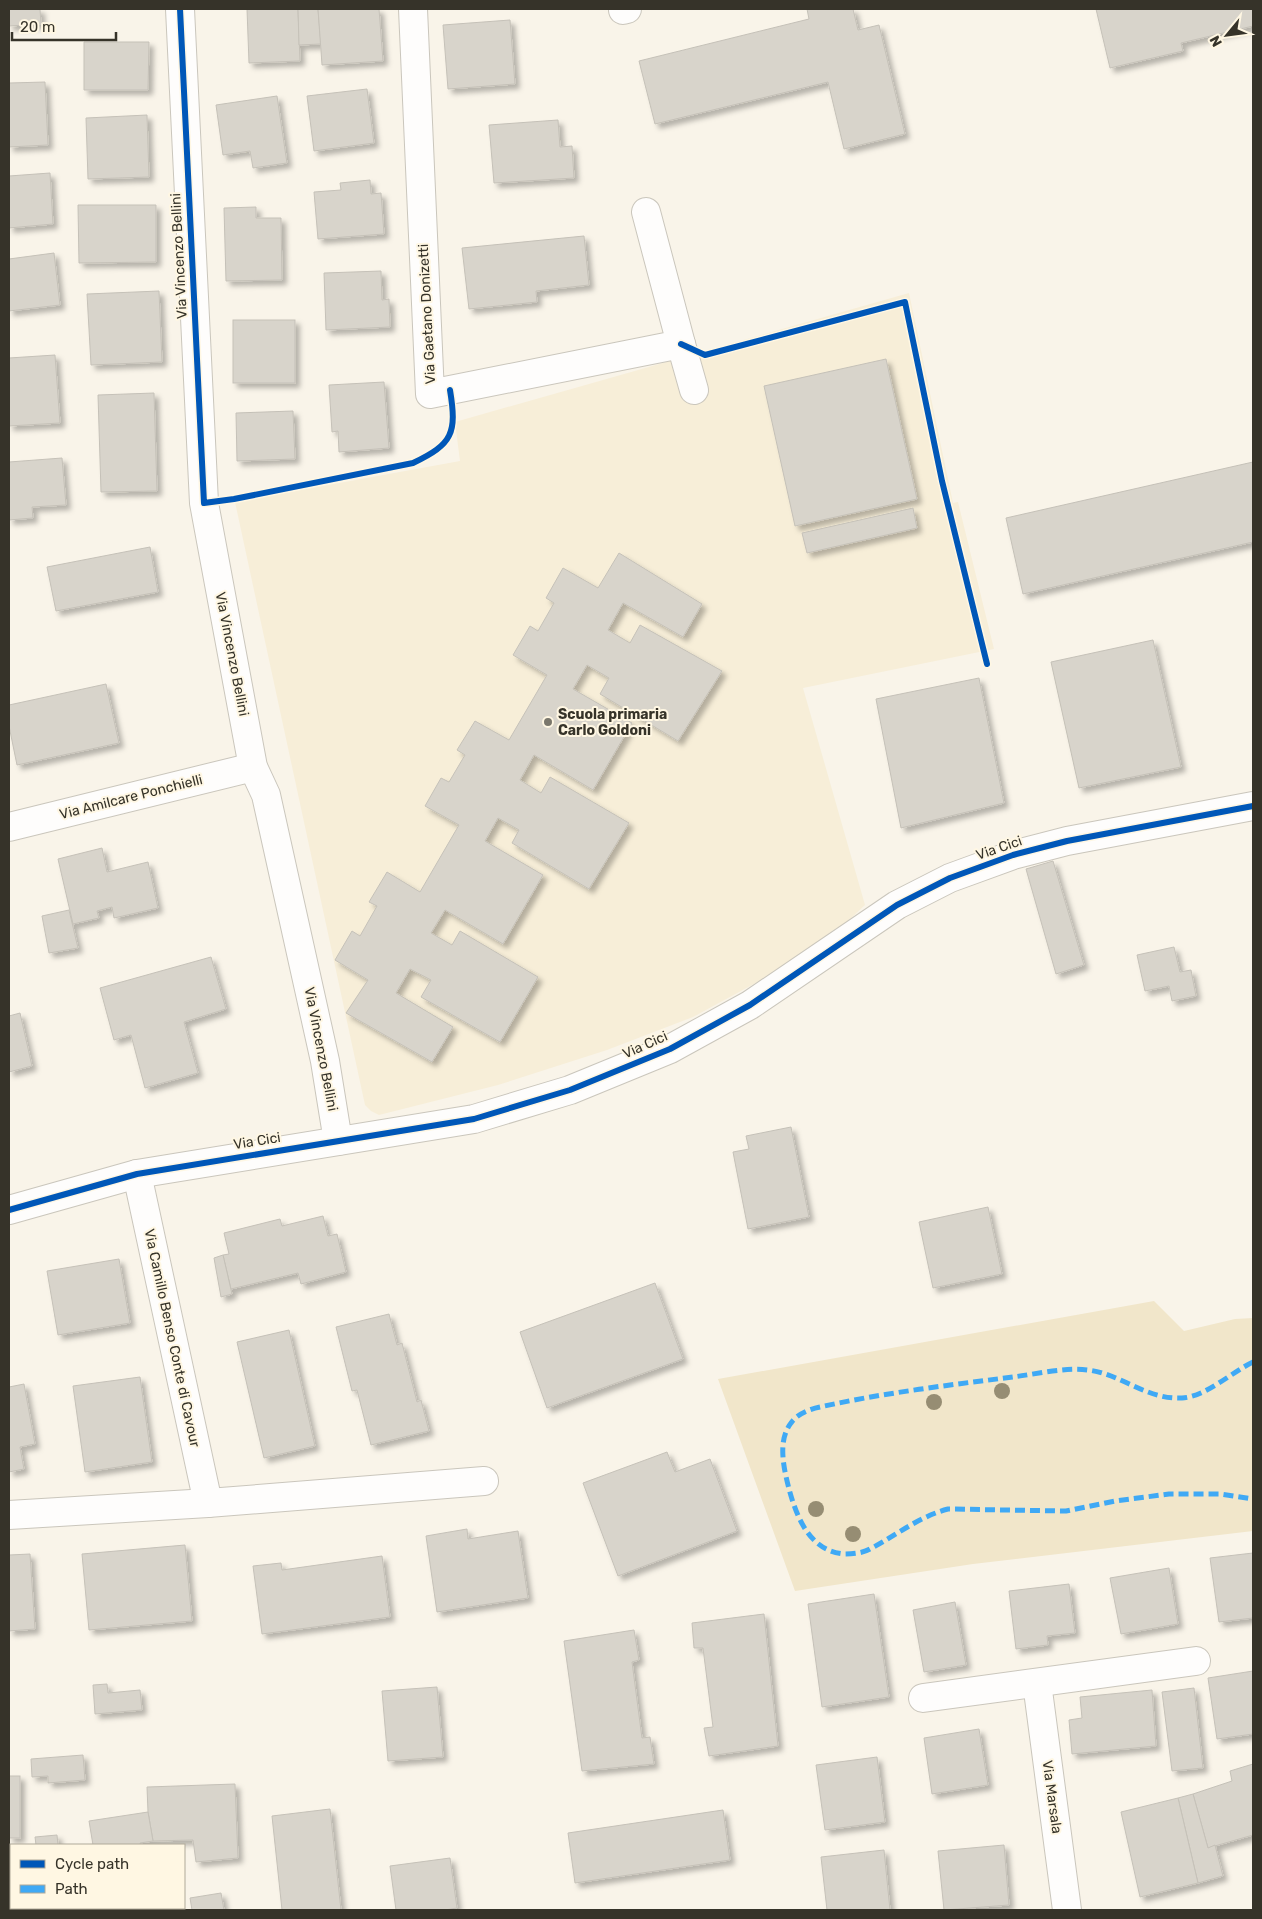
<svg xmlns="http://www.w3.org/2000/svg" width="1262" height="1919" font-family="Rubik,sans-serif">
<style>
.built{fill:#f7eed8}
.green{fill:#f1e6ca}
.building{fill:#d8d4cb;stroke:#c5c1b8;filter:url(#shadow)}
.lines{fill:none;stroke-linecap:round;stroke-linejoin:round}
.minor-casing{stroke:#cac6bc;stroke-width:30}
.minor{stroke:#fefdfc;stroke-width:28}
.quiet{stroke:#3fa9f5;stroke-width:5;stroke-dasharray:10 5;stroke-linecap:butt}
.cycleway-casing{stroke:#fff7e3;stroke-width:9}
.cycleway{stroke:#0057b8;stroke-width:6}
.tree{fill:#968d73}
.poi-dot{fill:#7a776c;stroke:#fff7e3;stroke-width:2}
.labels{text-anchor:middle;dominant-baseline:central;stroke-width:4;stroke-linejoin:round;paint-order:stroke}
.street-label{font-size:14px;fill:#363329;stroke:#fff7e3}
.poi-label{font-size:14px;font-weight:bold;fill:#363329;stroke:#fff7e3;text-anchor:start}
</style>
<defs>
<filter id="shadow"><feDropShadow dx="4.5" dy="4.5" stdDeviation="2.5" flood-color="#0004"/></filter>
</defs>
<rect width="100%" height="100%" fill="#f9f4e9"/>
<path class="built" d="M909 293 953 503 958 502 994 649 803 688 865 905 818 949 693 1017 607 1050 498 1085 379 1115 371 1111 365 1105 235 502 460 461 455 422Z"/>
<path class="green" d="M1154 1301 1184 1331 1235 1319 1253 1318V1531L973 1564 795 1591 718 1379Z"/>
<g class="building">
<path d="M9 9H40L41 24 9 26Z"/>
<path d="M247 9H298L300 61 249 63Z"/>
<path d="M298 9H318L321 44 299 45Z"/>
<path d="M318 9H379L383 61 322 65Z"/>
<path d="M807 9H853L858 30 879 25 905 134 844 149 828 82 655 124 639 61 809 19Z"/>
<path d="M1096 9H1253V26L1181 43 1183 51 1110 68Z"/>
<path d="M510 20 515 84 448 89 443 25Z"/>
<path d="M84 42H149L148 90H84Z"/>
<path d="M45 82 48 145 9 147V83Z"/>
<path d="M367 89 374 143 314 151 307 96Z"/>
<path d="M277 96 287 163 253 168 250 151 223 155 216 105Z"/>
<path d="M147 115 149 177 88 179 86 118Z"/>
<path d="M558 120 560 147 572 146 574 178 494 183 489 125Z"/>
<path d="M50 173 53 224 9 228V176Z"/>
<path d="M370 180 371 194 381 193 384 234 318 239 314 192 341 190 340 183Z"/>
<path d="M78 205H156V262L79 263Z"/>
<path d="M256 207V218H281L282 280 226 281 224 208Z"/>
<path d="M584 236 589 285 536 291 537 302 469 309 462 248Z"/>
<path d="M54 253 60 305 9 311V259Z"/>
<path d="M381 271 382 300 389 299 390 327 326 330 324 273Z"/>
<path d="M159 291 162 362 91 365 87 294Z"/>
<rect x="233" y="320" width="62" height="63"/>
<path d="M55 355 60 423 9 426V358Z"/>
<path d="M886 359 917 499 795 526 764 386Z"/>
<path d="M384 382 389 448 339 452 338 431 332 432 329 385Z"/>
<path d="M154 393 157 491 101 492 98 395Z"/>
<path d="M293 411 295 459 237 461 236 413Z"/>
<path d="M62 458 66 505 32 507 33 518 9 520V462Z"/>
<path d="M1253 462V542L1023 594 1006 518Z"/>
<path d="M913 508 917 528 807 553 802 533Z"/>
<path d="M150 547 158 592 56 611 47 567Z"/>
<path d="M619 553 702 604 683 637 623 603 608 630 630 643 640 625 722 671 678 741 600 694 609 678 587 665 573 689 632 723 593 790 534 755 520 780 541 793 550 777 629 823 589 889 512 843 519 830 498 818 485 841 543 875 503 944 445 910 431 933 452 945 460 931 538 977 500 1042 421 997 431 980 410 969 396 993 453 1027 432 1062 346 1013 368 980 335 960 352 931 360 936 377 906 369 902 387 872 420 892 459 825 425 806 441 778 449 782 465 755 457 750 475 721 509 740 547 675 513 655 530 626 538 631 554 603 546 598 563 568 598 588Z"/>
<path d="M1153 640 1181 767 1079 788 1051 662Z"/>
<path d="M979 678 1004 803 901 828 876 699Z"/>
<path d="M106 684 119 743 17 765 9 726V705Z"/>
<path d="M102 848 107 872 148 862 158 908 114 918 112 907 97 911 99 918 73 924 58 859Z"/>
<path d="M1053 861 1084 965 1056 974 1026 869Z"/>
<path d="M69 910 78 948 49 953 42 916Z"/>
<path d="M1174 947 1180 972 1191 970 1196 996 1172 1001 1169 986 1145 991 1137 955Z"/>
<path d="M211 957 226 1009 184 1022 198 1073 145 1088 131 1035 114 1040 100 988Z"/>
<path d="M20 1013 32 1066 9 1072V1016Z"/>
<path d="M791 1127 809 1217 748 1229 733 1152 749 1149 746 1136Z"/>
<path d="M988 1207 1002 1274 933 1288 919 1222Z"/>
<path d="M323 1216 328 1236 337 1234 346 1272 301 1284 298 1273 231 1289 223 1255 229 1254 224 1233 280 1219 282 1226Z"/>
<path d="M223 1255 232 1294 221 1297 214 1258Z"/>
<path d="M119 1259 130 1323 58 1335 47 1271Z"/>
<path d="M655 1283 683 1359 547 1408 520 1332Z"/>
<path d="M389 1314 397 1345 402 1343 417 1402 421 1400 429 1431 371 1445 357 1390 352 1391 336 1327Z"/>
<path d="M289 1330 315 1446 264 1458 237 1342Z"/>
<path d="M140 1377 152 1462 85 1472 73 1386Z"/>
<path d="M24 1384 35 1444 20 1447 24 1469 9 1472V1387Z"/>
<path d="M667 1452 675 1472 710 1459 737 1531 618 1576 583 1483Z"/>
<path d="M467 1529 468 1539 518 1531 528 1598 437 1612 426 1536Z"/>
<path d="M185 1545 192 1621 89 1630 82 1554Z"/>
<path d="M1253 1553V1618L1219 1622 1210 1558Z"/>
<path d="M30 1554 35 1629 9 1631V1555Z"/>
<path d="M382 1556 390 1617 262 1634 253 1566 281 1563 282 1570Z"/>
<path d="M1169 1568 1178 1624 1121 1634 1110 1578Z"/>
<path d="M1069 1584 1075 1633 1047 1636 1048 1645 1016 1649 1009 1591Z"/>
<path d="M874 1594 889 1697 822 1707 808 1604Z"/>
<path d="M955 1602 966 1665 924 1672 913 1610Z"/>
<path d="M764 1614 778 1746 709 1756 704 1728 713 1727 703 1648H694L692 1623Z"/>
<path d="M634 1630 639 1660 632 1662 642 1738 650 1737 654 1764 582 1771 564 1641Z"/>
<path d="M1253 1671V1734L1217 1739 1208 1678Z"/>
<path d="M107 1684 108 1693 140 1690 142 1710 95 1714 93 1685Z"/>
<path d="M437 1687 443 1757 388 1761 382 1691Z"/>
<path d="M1194 1688 1203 1768 1172 1771 1162 1692Z"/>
<path d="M1152 1690 1156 1746 1072 1754 1069 1720 1082 1718 1080 1697Z"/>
<path d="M979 1729 988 1785 932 1794 924 1738Z"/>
<path d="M83 1755 85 1780 48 1783V1776L32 1777 31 1759Z"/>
<path d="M877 1757 885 1822 825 1830 816 1765Z"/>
<path d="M1253 1764V1835L1208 1848 1193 1794 1232 1781 1230 1771Z"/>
<rect x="9" y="1776" width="11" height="62"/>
<path d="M235 1784 238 1858 196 1862 193 1840 153 1841 148 1812 147 1787Z"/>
<path d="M1193 1794 1208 1848 1215 1845 1223 1876 1198 1883 1178 1798Z"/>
<path d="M1178 1798 1198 1883 1140 1897 1121 1812Z"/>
<path d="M330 1809 341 1910H282L272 1816Z"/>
<path d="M723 1810 730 1860 575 1883 568 1833Z"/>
<path d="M148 1812 153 1841 140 1843 141 1845H93L89 1821Z"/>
<path d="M57 1835 58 1845H36L35 1837Z"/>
<path d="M1004 1845 1009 1905 944 1910 938 1851Z"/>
<path d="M884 1850 890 1910H827L821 1857Z"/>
<path d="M450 1858 457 1908 445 1910H396L390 1866Z"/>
<path d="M9 1884H11V1908H66L67 1910H9Z"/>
<path d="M221 1893 224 1910H192L190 1898Z"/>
</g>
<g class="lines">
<g class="minor-casing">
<g id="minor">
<path d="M180 9 204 503 253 767 266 795 325 1061 338 1141"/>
<path d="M413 9 430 394 681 344 646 212"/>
<path d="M623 10 627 9"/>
<path d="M681 344 694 390"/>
<path d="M9 827 253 767"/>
<path d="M137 1174 208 1503"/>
<path d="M9 1210 137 1174 474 1119 570 1090 670 1049 750 1005 897 905 950 878 1013 855 1067 841 1253 806"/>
<path d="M9 1515 208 1503 484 1481"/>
<path d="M1037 1683 1067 1910"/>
<path d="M923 1698 1196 1661"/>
</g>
</g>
<use href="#minor" class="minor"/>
<path class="quiet" d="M1253 1362C1232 1372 1205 1397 1182 1398 1147 1400 1121 1374 1088 1370 1064 1367 1037 1374 1013 1377 949 1385 883 1393 820 1407 810 1409 797 1414 791 1423 777 1441 784 1469 789 1489 797 1518 810 1551 844 1554 853 1554 863 1553 870 1549 897 1535 918 1517 948 1509L1066 1511 1115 1501 1169 1494H1220L1253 1499"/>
<g class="cycleway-casing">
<g id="cycleway">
<path d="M180 9 204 503 234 499 413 463C453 444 457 433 450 390"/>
<path d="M681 344 705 355 905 302 942 481 987 664"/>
<path d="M9 1210 137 1174 474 1119 570 1090 670 1049 750 1005 897 905 950 878 1013 855 1067 841 1253 806"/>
</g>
</g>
<use href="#cycleway" class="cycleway"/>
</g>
<g class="tree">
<circle cx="1002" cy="1391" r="8"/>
<circle cx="934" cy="1402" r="8"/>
<circle cx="816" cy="1509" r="8"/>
<circle cx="853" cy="1534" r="8"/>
</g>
<circle class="poi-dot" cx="548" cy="722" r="5"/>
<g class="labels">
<g class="street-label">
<text transform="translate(179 256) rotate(-93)">Via Vincenzo Bellini</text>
<text transform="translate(427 314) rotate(-93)">Via Gaetano Donizetti</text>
<text transform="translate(232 654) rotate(79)">Via Vincenzo Bellini</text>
<text transform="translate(131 797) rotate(-14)">Via Amilcare Ponchielli</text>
<text transform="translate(999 848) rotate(-19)">Via Cici</text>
<text transform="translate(645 1045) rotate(-24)">Via Cici</text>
<text transform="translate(321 1049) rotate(79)">Via Vincenzo Bellini</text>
<text transform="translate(257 1141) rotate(-9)">Via Cici</text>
<text transform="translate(172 1338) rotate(78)">Via Camillo Benso Conte di Cavour</text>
<text transform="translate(1052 1797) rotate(82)">Via Marsala</text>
</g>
<g class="poi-label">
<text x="558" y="714">Scuola primaria<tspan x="558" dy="16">Carlo Goldoni</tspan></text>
</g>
</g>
<rect width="1262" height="1919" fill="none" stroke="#363329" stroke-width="20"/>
<rect x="10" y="1844" width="175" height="65" fill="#fff7e3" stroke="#afa999"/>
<rect x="20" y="1860" width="25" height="8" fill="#0057b8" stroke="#afa999"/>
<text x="55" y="1869" font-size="15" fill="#363329">Cycle path</text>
<rect x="20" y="1885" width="25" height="8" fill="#3fa9f5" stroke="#afa999"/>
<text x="55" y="1894" font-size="15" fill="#363329">Path</text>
<g transform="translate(1227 35) rotate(241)" stroke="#fff7e3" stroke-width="4" paint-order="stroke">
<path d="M0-4L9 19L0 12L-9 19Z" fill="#363329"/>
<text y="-8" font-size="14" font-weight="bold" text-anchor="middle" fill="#363329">N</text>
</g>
<path d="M12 32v8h104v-8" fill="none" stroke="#363329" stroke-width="2.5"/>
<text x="20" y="32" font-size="15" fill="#363329" stroke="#fff7e3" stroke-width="4" paint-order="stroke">20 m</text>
</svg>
